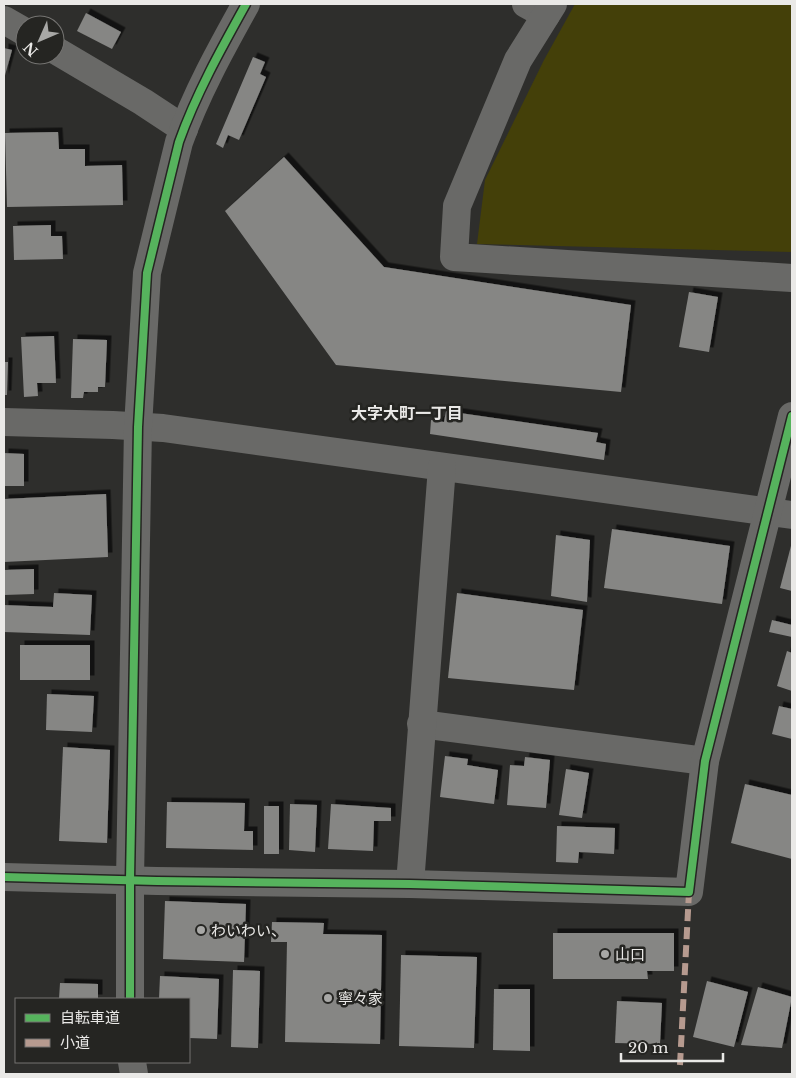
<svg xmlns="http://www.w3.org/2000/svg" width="796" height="1078" font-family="'Libre Baskerville','Noto Sans JP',serif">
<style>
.green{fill:#444009}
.building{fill:#868684;filter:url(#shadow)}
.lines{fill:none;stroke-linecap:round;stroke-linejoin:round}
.street{stroke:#696967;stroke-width:28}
.quiet{stroke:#b69a8f;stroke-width:6;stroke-dasharray:12 6;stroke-linecap:butt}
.cycleway-casing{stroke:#252522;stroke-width:11}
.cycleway{stroke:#56b35d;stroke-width:8}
.poi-dot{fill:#a8a8a6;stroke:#252522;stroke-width:2}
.labels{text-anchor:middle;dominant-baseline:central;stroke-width:5;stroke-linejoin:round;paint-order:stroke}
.poi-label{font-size:15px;fill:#eae9e7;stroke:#252522;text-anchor:start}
.neighbourhood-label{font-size:16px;font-weight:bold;fill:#eae9e7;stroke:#252522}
</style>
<defs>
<filter id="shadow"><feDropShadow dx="4.5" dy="-4.5" stdDeviation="0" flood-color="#0009"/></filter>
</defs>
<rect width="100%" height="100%" fill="#2e2e2c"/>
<path class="green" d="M575 4H792V252L477 244 485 180 544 60Z"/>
<g class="building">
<path d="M86 13 121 32 112 49 77 31Z"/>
<path d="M4 48 12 50 4 79Z"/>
<path d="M253 57 265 62 260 74 266 77 239 140 228 135 223 148 216 144Z"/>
<path d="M58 132 59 149H85V166L122 165 123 205 7 207 5 133Z"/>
<path d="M284 157 384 267 631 305 621 392 336 365 225 211Z"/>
<path d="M51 225V236H62L63 259 14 260 13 226Z"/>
<path d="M689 292 718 297 709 352 679 347Z"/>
<path d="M54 336 56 383H37L38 396 24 397 21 337Z"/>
<path d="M73 339 107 340 105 387H98V392H84L83 398H71Z"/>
<path d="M4 362H8L7 395H4Z"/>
<path d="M446 411 598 433 596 442 606 444 604 460 430 434 431 420 444 422Z"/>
<path d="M4 453 24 454V486H4Z"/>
<path d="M106 494 108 557 4 562V499Z"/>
<path d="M612 529 730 546 722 604 604 588Z"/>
<path d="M556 535 590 540 587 602 551 596Z"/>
<path d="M792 542V591L780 588Z"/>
<path d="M34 569V594L4 595V570Z"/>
<path d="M54 593 92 595 90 635 4 632V605L53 607Z"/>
<path d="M457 593 583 610 574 690 448 678Z"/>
<path d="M772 620 792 625V637L769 632Z"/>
<rect x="20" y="645" width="70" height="35"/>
<path d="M787 651 792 653V691L777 686Z"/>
<path d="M47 694 94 696 92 732 46 730Z"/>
<path d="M779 706 792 709V739L772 734Z"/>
<path d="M63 747 110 750 107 843 59 841Z"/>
<path d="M445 756 468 759 467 765 498 770 494 804 440 797Z"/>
<path d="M525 757 550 760 546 808 507 805 510 765 524 766Z"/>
<path d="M566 769 589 773 582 818 559 815Z"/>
<path d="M745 784 792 795V859L731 843Z"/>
<path d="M167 802 245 803 244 831H253V850L166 848Z"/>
<path d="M290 804 317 805 315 852 289 850Z"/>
<path d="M331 804 391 808V821H374L373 851 328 849Z"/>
<rect x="264" y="806" width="15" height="48"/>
<path d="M557 826 615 828 614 854 579 852 578 863 556 862Z"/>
<path d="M165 901 246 904 244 962 163 959Z"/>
<path d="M272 922 324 923 323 934 382 935 380 1044 285 1042 287 942H271Z"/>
<path d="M553 933H674V971H647L648 979H553Z"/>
<path d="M401 955 477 957 474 1048 399 1046Z"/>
<path d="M233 970 260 971 258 1048 231 1047Z"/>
<path d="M160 976 219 979 217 1039 189 1038V999H159Z"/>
<path d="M707 981 748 992 734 1047 693 1037Z"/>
<path d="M60 983 98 984V999H59Z"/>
<path d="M758 987 792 997 782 1048 741 1045Z"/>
<path d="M494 989H530V1051L493 1050Z"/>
<path d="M617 1001 662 1003 660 1044 615 1043Z"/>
</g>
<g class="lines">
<g class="street">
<path d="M526 4 546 15"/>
<path d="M553 4 518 60 457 206 454 257 792 278"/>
<path d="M4 20 25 32"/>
<path d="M55 50 143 102 184 129"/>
<path d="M4 422 113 425 163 428 792 515"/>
<path d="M421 724 705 761"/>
<path d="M4 877 157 881 410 884 689 892 705 761 792 416"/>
<path d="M410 884 442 467"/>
<path d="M130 999V880L138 427 147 273 179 142C196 94 221 49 246 4"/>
<path d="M132 1062 134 1074"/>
</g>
<path class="quiet" d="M680 1065 689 892"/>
<g class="cycleway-casing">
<g id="cycleway">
<path d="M4 877 157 881 410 884 689 892 705 761 792 416"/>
<path d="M130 999V880L138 427 147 273 179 142C196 94 221 49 246 4"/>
</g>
</g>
<use href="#cycleway" class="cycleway"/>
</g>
<g class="poi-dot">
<circle cx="201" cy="930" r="5"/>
<circle cx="605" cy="954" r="5"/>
<circle cx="328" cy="998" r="5"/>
</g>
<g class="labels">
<g class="poi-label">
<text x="211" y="930">わいわい、</text>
<text x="615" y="954">山口</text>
<text x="338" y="998">寧々家</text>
</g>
<g class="neighbourhood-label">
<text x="407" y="413">大字大町一丁目</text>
</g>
</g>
<rect width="796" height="1078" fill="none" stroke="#eae9e7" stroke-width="10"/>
<rect x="15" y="998" width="175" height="65" fill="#252522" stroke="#747371"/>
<rect x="25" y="1014" width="25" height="8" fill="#56b35d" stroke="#747371"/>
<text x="60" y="1023" font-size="15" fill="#eae9e7">自転車道</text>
<rect x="25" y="1039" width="25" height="8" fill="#b69a8f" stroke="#747371"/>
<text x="60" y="1048" font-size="15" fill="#eae9e7">小道</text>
<g transform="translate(40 40) rotate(225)"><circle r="24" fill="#252522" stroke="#747371"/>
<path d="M0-4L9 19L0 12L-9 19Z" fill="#a8a8a6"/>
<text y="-8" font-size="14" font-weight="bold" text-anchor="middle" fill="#eae9e7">N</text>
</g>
<path d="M621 1053v8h102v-8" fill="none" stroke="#eae9e7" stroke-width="2.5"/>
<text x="628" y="1053" font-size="15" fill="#eae9e7" stroke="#252522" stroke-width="4" paint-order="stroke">20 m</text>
</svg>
